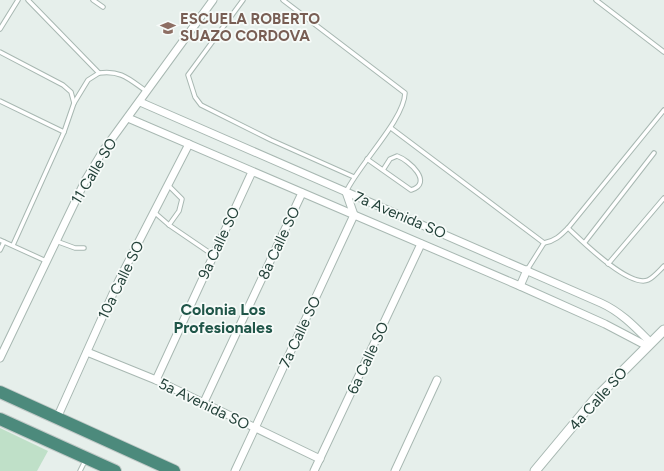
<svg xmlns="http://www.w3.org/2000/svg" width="664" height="471" font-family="Figtree,sans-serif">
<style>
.green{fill:#bfe0c8}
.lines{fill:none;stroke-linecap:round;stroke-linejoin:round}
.service-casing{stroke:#a8b8b2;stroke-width:5.5}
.minor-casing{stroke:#a8b8b2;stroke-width:9}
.tertiary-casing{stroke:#a8b8b2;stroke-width:11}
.trunk-casing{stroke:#c2cac8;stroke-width:14}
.service{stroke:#fff;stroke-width:3.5}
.minor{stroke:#fff;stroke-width:7}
.tertiary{stroke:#fff;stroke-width:9}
.trunk{stroke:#4c8a7c;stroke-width:12}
.labels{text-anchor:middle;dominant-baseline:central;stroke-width:3.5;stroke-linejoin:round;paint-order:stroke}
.education-label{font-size:15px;font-weight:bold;fill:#785e54;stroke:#f7fbf9;text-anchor:start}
.street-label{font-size:15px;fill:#24423a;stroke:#f7fbf9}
.neighbourhood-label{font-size:16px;font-weight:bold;fill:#1f5548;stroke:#f7fbf9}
</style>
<rect width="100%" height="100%" fill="#e6efeb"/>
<path class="green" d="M0 428 48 451 37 471H0Z"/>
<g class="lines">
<g class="service-casing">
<g id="service">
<path d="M28 0 99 73C121 70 129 79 146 91"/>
<path d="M93 0 103 7"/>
<path d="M243 0 188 75 195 97 201 105 271 140 354 177"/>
<path d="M283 0 405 93C404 120 359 164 346 192"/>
<path d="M596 0 664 52"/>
<path d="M0 29 18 0"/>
<path d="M0 52 63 85 71 92 74 103 64 132 13 245"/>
<path d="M0 101 64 132"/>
<path d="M74 103 88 80 99 73"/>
<path d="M391 128 544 243C555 241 560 236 568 228L664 110"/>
<path d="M367 159 411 190C434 183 409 160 397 156L390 159 383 170"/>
<path d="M168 185 182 199 179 211 169 225"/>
<path d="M154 212 169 225 213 255"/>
<path d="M568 228C582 241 629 288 648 280 653 278 659 271 664 266"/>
<path d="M0 240 46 261"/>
<path d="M56 241 75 248H84"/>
<path d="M585 242 654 153"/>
<path d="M0 250 4 242"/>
<path d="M608 264 664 198"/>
<path d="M527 270 544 243"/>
<path d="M80 471 86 459"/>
</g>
</g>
<g class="minor-casing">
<g id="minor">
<path d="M140 102 601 303C621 312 635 327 651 343"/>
<path d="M128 118 520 286 605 324 647 346"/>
<path d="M520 286 527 270"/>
<path d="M87 352 156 380 320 459"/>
<path d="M0 358 86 179 103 151 213 0"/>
<path d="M156 380 252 172"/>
<path d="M204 402 302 193"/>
<path d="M57 418 119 280 189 144"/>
<path d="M235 471 354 215 346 192"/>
<path d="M314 471 421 244"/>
<path d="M395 471 437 380"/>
</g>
</g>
<g class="tertiary-casing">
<path id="tertiary" d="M535 471 595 399 664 330"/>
</g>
<g class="trunk-casing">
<g id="trunk">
<path d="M0 392 174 471"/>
<path d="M0 419 115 471"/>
</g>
</g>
<use href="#service" class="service"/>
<use href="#minor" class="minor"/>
<use href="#tertiary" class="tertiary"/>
<use href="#trunk" class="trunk"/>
</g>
<defs>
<g id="school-bare" transform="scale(1.2)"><path d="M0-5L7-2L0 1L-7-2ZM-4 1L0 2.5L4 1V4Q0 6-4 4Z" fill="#8d6e63" stroke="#f7fbf9" stroke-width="2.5" paint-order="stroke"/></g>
</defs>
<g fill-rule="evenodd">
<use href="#school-bare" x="168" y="28"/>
</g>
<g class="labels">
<g class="education-label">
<text x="180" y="19">ESCUELA ROBERTO<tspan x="180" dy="17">SUAZO CORDOVA</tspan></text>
</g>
<g class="street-label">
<text transform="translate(94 171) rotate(-59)">11 Calle SO</text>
<text transform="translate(400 215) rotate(23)">7a Avenida SO</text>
<text transform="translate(219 243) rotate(-65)">9a Calle SO</text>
<text transform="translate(279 243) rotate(-65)">8a Calle SO</text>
<text transform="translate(121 280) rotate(-64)">10a Calle SO</text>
<text transform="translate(300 332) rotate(-65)">7a Calle SO</text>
<text transform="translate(368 358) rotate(-65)">6a Calle SO</text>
<text transform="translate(598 399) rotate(-48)">4a Calle SO</text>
<text transform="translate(204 404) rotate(26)">5a Avenida SO</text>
</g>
<g class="neighbourhood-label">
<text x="223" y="309">Colonia Los<tspan x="223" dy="18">Profesionales</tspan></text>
</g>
</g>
</svg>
